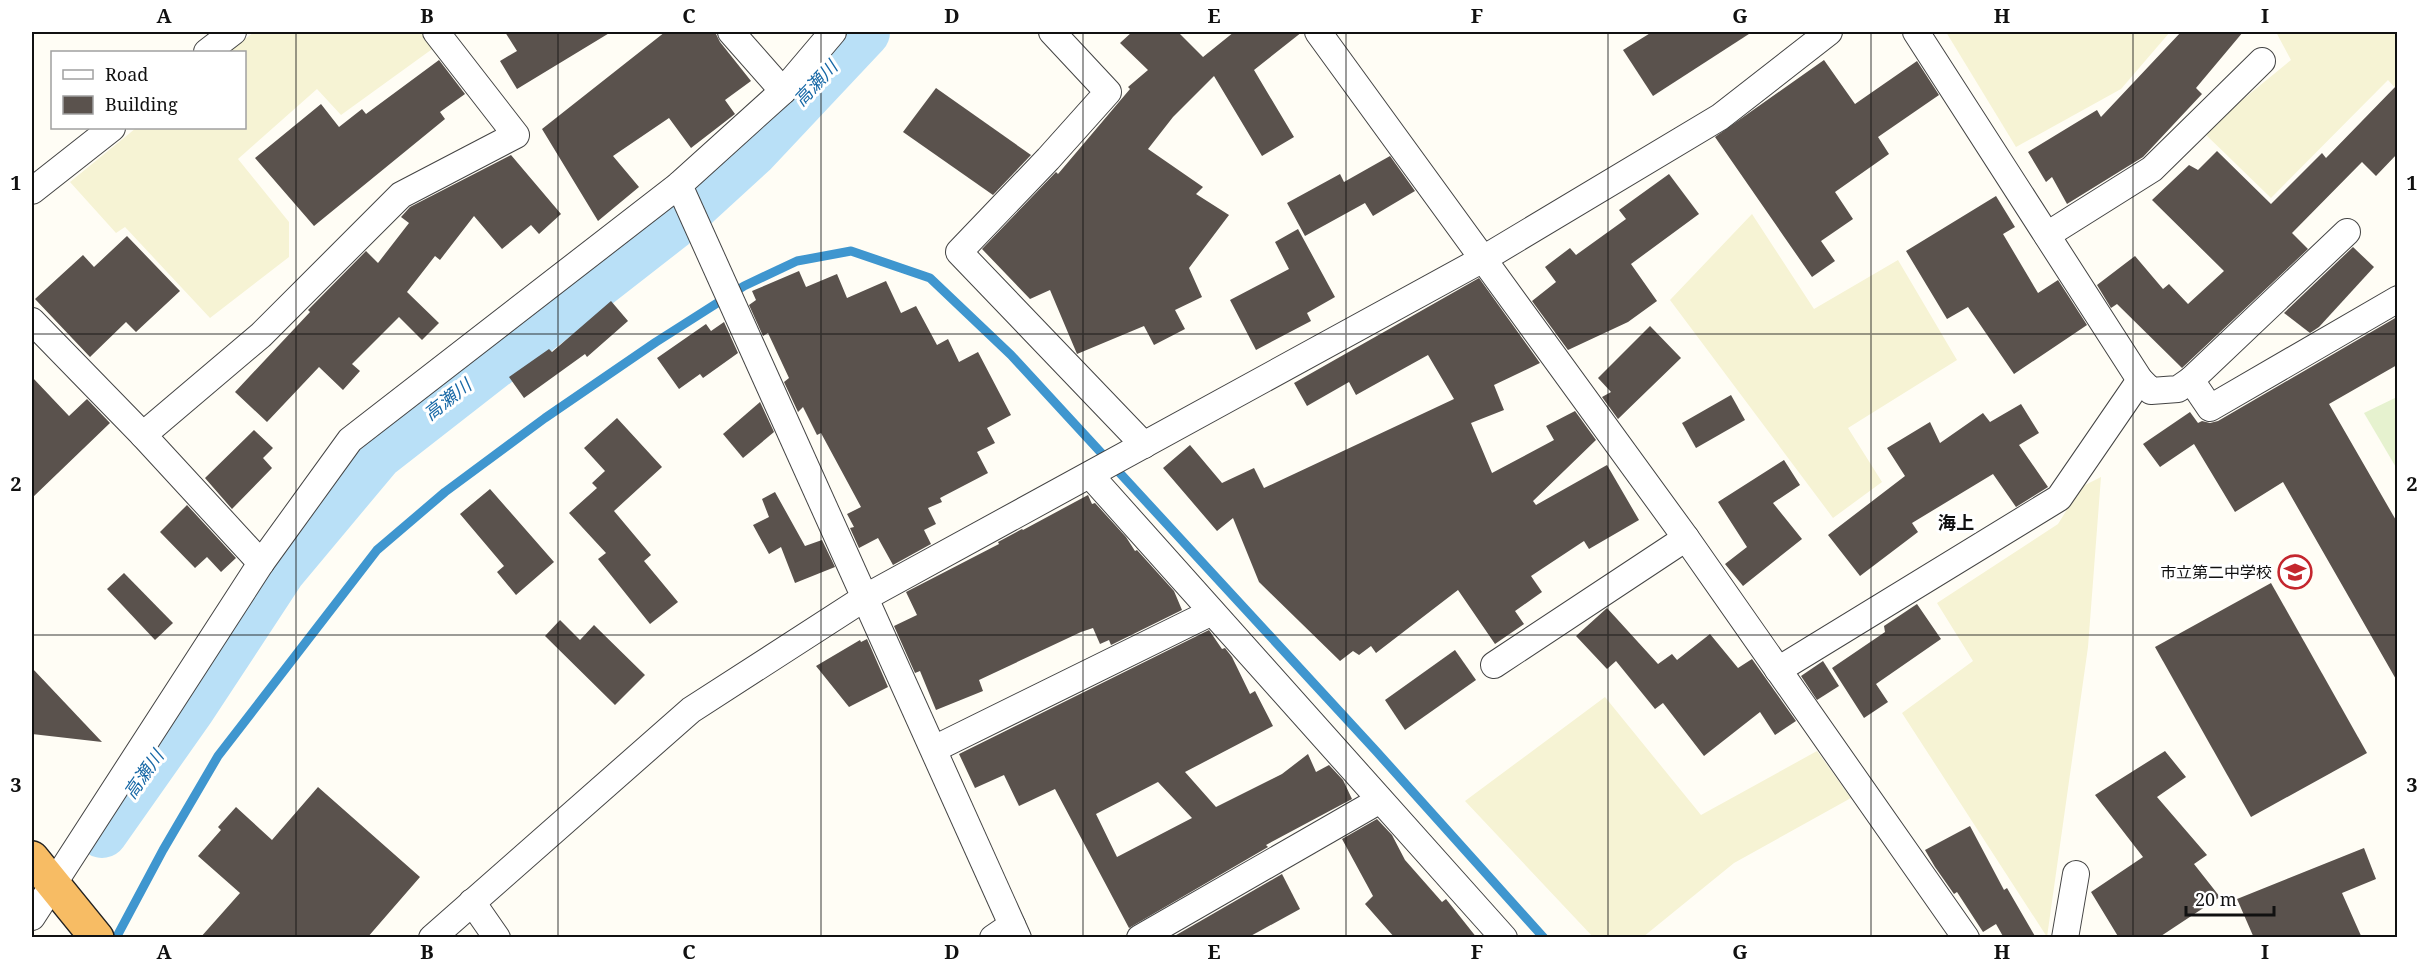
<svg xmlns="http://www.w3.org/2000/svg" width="2429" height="969" font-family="'Noto Serif','Noto Sans JP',serif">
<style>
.farmland{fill:#f6f3d4}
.pitch{fill:#e6f2cf}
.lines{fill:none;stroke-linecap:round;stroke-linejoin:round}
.stream{stroke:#3f96cf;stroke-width:9}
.river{stroke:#b9e0f7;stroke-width:52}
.building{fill:#5a524d;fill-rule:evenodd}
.minor-casing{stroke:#444;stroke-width:28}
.trunk-casing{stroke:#222;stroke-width:36}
.minor{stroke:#fff;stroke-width:26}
.trunk{stroke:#f7bc64;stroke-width:33}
.grid{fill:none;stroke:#111;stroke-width:1.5;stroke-opacity:0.55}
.labels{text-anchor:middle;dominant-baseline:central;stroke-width:6;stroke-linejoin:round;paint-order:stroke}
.poi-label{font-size:16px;fill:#111;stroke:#fff;text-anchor:end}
.water-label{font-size:18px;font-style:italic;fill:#1768a6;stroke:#fff}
.neighbourhood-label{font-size:18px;font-weight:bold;fill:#111;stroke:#fff}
.neatline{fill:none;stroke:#111;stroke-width:2}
.grid-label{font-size:20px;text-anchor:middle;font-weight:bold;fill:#111}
</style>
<rect width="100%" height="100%" fill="#fffdf5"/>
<g class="farmland">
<path d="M254 32H423L435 47 341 115 317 89 238 159 289 222V257L210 318 125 227 116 233 70 182 136 128H244V52H228Z"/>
<path d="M1946 32H2170L2121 89 2016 147Z"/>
<path d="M2276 32H2397V90L2388 80 2271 198 2203 132 2291 60Z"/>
<path d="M1752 214 1814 309 1898 260 1957 360 1848 428 1882 482 1833 518 1670 300Z"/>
<path d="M2101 477 2088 647 2047 937 1902 713 1973 661 1937 603 2058 524 2081 487Z"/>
<path d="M1605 697 1701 815 1817 751 1851 798 1734 863 1643 937H1593L1465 801Z"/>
</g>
<path class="pitch" d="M2397 397V469L2364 413Z"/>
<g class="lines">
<path class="stream" d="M116 938 163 850 218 756 377 550 445 492 545 418 656 342 744 286 797 261 851 251 930 278 1011 355 1376 751 1544 938"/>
<path class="river" d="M102 832 190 707 280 570 377 454 671 225 753 150 864 32"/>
</g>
<g class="building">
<path d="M505 32H611L517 89 500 61 517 51Z"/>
<path d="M665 32H715L720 42 751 81 725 100 735 114 691 148 669 118 613 156 639 187 598 221 542 129Z"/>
<path d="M1132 32H1178L1203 57 1234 32H1302L1254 70 1294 137 1262 156 1214 76 1173 117 1148 149 1203 187 1196 194 1229 215 1189 268 1202 297 1175 310 1185 329 1154 345 1144 326 1077 354 1050 290 1030 299 982 249 1056 172 1058 174 1130 89 1128 87 1148 70 1120 43Z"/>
<path d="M1652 32H1752L1653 96 1623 50Z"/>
<path d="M2181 32H2243L2196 88 2202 94 2143 157 2067 204 2052 177 2046 182 2028 152 2097 110 2101 117Z"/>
<path d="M439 60 465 94 440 112 445 119 314 226 255 158 321 104 339 127 362 109 366 114Z"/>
<path d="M1824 60 1855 104 1917 61 1939 95 1878 137 1889 154 1835 192 1853 219 1821 241 1835 261 1812 277 1715 137Z"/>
<path d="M2397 85V154L2376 176 2362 162 2292 233 2308 249 2182 368 2117 304 2111 308 2097 285 2135 256 2163 289 2169 284 2188 304 2224 271 2152 200 2189 165 2198 170 2217 151 2271 204 2322 153 2326 158Z"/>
<path d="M936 88 1031 155 993 195 903 132Z"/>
<path d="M511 155 561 214 539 234 531 225 502 249 474 216 440 260 435 256 407 292 439 323 422 340 399 317 352 364 360 371 343 390 319 367 267 422 235 392 310 312 308 310 366 251 378 263 409 223 401 217 410 207Z"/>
<path d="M1390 156 1415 191 1373 216 1365 203 1305 236 1287 203 1340 174 1344 182Z"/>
<path d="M1669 174 1699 214 1631 264 1657 301 1628 322 1568 350 1532 301 1556 282 1545 267 1570 248 1576 255 1626 219 1619 210Z"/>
<path d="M1996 196 2015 227 2003 234 2038 293 2058 280 2087 325 2014 374 1968 307 1947 319 1906 251Z"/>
<path d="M1298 229 1335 297 1307 313 1311 321 1256 350 1230 300 1289 269 1275 242Z"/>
<path d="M127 236 180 291 136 332 126 322 90 357 35 299 83 255 94 267Z"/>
<path d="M2353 247 2374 267 2319 327 2310 333 2284 313Z"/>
<path d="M799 271 806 287 837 274 847 298 886 281 901 313 916 306 937 345 948 339 959 362 978 352 1011 415 987 428 995 443 977 452 988 473 940 498 942 502 928 508 936 524 924 530 931 544 893 565 878 538 859 548 850 528 854 527 847 514 861 507 821 433 817 435 803 407 798 412 784 382 789 378 768 333 763 336 749 305 756 300 752 291Z"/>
<path d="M1479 278 1540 363 1494 385 1504 410 1471 423 1492 473 1554 440 1546 426 1575 411 1596 440 1533 501 1536 505 1607 465 1639 520 1589 549 1584 541 1531 576 1542 592 1515 611 1524 624 1495 644 1458 590 1376 653 1371 646 1359 655 1353 651 1340 661 1259 582 1233 518 1217 531 1163 468 1190 445 1222 483 1254 468 1264 488 1454 399 1428 355 1356 395 1349 382 1307 406 1294 383Z"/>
<path d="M611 301 628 321 587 357 585 354 524 398 509 377 549 349 552 352Z"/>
<path d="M2397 317V365L2329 404 2397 522V681L2283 482 2235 512 2194 444 2160 467 2143 444 2190 412 2198 423 2202 421 2210 423 2218 421Z"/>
<path d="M724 322 738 353 703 378 700 374 679 389 657 358 706 324 711 331Z"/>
<path d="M1650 326 1681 358 1618 419 1602 397 1611 392 1598 378Z"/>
<path d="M32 377 69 416 87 399 110 423 32 498Z"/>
<path d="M1731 395 1745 420 1696 448 1682 423Z"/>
<path d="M760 402 774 432 743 458 723 434Z"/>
<path d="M2021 404 2039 433 2019 445 2048 487 2016 507 1993 474 1912 523 1918 532 1860 576 1828 535 1905 476 1887 448 1930 422 1940 443 1983 413 1990 422Z"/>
<path d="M617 418 662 467 614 511 651 555 644 561 678 602 650 624 598 559 606 553 569 513 597 488 592 483 605 471 584 448Z"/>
<path d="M254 430 273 448 263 458 272 468 232 509 205 478Z"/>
<path d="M1784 460 1800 485 1773 503 1802 539 1743 586 1725 564 1747 547 1718 502Z"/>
<path d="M490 489 554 562 516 595 497 572 504 566 460 514Z"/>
<path d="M775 492 805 546 822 540 835 567 795 583 781 547 769 554 753 525 769 517 762 499Z"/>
<path d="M1088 495 1092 504 1095 503 1126 537 1135 551 1137 550 1174 591 1182 610 1111 645 1109 640 1100 644 1093 628 1081 632 979 680 983 691 936 710 920 671 915 673 894 626 917 615 906 592 999 544 998 542 1022 529 1023 530Z"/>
<path d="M187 505 236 558 221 572 207 557 195 568 160 532Z"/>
<path d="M124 573 173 623 155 640 107 589Z"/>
<path d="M2271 583 2367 753 2251 817 2155 647Z"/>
<path d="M1917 604 1941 639 1876 684 1888 702 1864 718 1832 668 1885 632 1884 626Z"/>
<path d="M1607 608 1658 664 1672 654 1677 660 1710 634 1738 668 1752 659 1796 721 1775 735 1760 712 1704 756 1663 703 1655 709 1616 661 1607 669 1576 636Z"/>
<path d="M560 620 580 640 594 625 645 675 615 705 545 636Z"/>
<path d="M1209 630 1222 649 1225 648 1232 657 1250 694 1255 691 1273 726 1185 772 1216 807 1282 774 1308 754 1316 772 1329 765 1343 780 1352 799 1266 845 1268 847 1129 928 1055 789 1019 806 1004 775 975 788 959 754ZM1158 782 1192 818 1117 857 1096 814Z"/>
<path d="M867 639 888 687 849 707 816 666 860 640 861 642Z"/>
<path d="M1455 650 1476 680 1405 730 1385 700Z"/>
<path d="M1823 661 1839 686 1817 700 1801 676Z"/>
<path d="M32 668 102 742 32 734Z"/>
<path d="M2165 751 2186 777 2157 797 2207 855 2194 864 2220 897 2158 938H2119L2091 892 2143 857 2095 795Z"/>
<path d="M318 787 420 877 367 938H200L240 893 198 856 221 830 218 827 236 807 272 840Z"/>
<path d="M1377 819 1392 835 1405 860 1442 902 1446 899 1477 938H1395L1365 904 1373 896 1342 839Z"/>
<path d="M1970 826 2004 890 2007 888 2036 938H2004L1996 924 1983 932 1957 892 1954 894 1935 867 1925 850Z"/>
<path d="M2364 848 2376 879 2342 893 2362 938H2254L2237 899Z"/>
<path d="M1282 874 1300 909 1247 938H1171Z"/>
</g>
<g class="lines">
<g class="minor-casing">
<g id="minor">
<path d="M731 32 783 91"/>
<path d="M1052 32 1108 92 1048 159 959 252 1144 445"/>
<path d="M1318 32 1686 538 1966 938"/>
<path d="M1916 32 2140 380 2151 391 2178 389 2191 380 2210 408 2398 299"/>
<path d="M207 52 233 32"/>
<path d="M679 185 1018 938"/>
<path d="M32 191 112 128"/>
<path d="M2047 235 2152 169 2262 61"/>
<path d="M32 321 143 435 261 563"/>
<path d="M2191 380 2347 232"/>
<path d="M143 435 261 335 401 195 516 135 436 32"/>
<path d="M1090 475 1504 938"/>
<path d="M1494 665 1686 538"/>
<path d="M1778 670 2059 498 2140 380"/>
<path d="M934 749 1212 612"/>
<path d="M472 902 497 938"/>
<path d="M32 917 261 563 350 440 679 185 783 91 833 32"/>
<path d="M432 938 691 710 866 597 1483 259 1720 117 1829 32"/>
<path d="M993 938 1012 925"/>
<path d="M1140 938 1380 800"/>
<path d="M2065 938 2076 874"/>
</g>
</g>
<g class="trunk-casing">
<path id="trunk" d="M32 858 97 938"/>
</g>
<use href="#minor" class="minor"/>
<use href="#trunk" class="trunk"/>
</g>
<path class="grid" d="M296 32V938M558 32V938M821 32V938M1083 32V938M1346 32V938M1608 32V938M1871 32V938M2133 32V938M32 334H2398M32 635H2398"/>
<defs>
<g id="school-ring" transform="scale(1.725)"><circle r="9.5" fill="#fff" stroke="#c4262e" stroke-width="1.5"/><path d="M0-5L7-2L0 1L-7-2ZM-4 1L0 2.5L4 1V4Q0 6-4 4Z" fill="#c4262e"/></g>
</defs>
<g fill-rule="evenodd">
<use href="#school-ring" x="2295" y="572"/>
</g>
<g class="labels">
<g class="poi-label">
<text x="2272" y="572">市立第二中学校</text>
</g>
<g class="water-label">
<text transform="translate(815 83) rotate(-47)">高瀬川</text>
<text transform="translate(447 399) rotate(-38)">高瀬川</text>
<text transform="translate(143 774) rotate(-55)">高瀬川</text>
</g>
<g class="neighbourhood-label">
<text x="1956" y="522">海上</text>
</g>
</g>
<rect width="2429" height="969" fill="none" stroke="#ffffff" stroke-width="66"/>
<rect x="51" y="51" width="195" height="78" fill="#ffffff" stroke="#a0a0a0" stroke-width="1.5"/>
<rect x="63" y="70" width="30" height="9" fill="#ffffff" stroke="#a0a0a0" stroke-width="1.5"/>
<text x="105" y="81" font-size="18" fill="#111111">Road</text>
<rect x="63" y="96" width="30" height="18" fill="#5a524d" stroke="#a0a0a0" stroke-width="1.5"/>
<text x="105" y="111" font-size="18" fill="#111111">Building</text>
<path d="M2186 906v9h88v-9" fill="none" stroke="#111111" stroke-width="3"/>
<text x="2195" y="906" font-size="18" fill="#111111" stroke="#ffffff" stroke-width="4.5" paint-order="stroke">20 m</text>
<rect x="33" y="33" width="2363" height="903" class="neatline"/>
<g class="grid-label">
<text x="164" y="23">A</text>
<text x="427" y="23">B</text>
<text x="689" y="23">C</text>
<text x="952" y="23">D</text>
<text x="1214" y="23">E</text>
<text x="1477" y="23">F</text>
<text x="1740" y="23">G</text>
<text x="2002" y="23">H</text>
<text x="2265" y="23">I</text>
<text x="16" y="190">1</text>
<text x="2412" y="190">1</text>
<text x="16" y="491">2</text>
<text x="2412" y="491">2</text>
<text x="16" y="792">3</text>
<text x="2412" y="792">3</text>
<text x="164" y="959">A</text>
<text x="427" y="959">B</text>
<text x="689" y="959">C</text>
<text x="952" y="959">D</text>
<text x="1214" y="959">E</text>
<text x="1477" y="959">F</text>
<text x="1740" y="959">G</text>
<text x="2002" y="959">H</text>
<text x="2265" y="959">I</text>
</g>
</svg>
